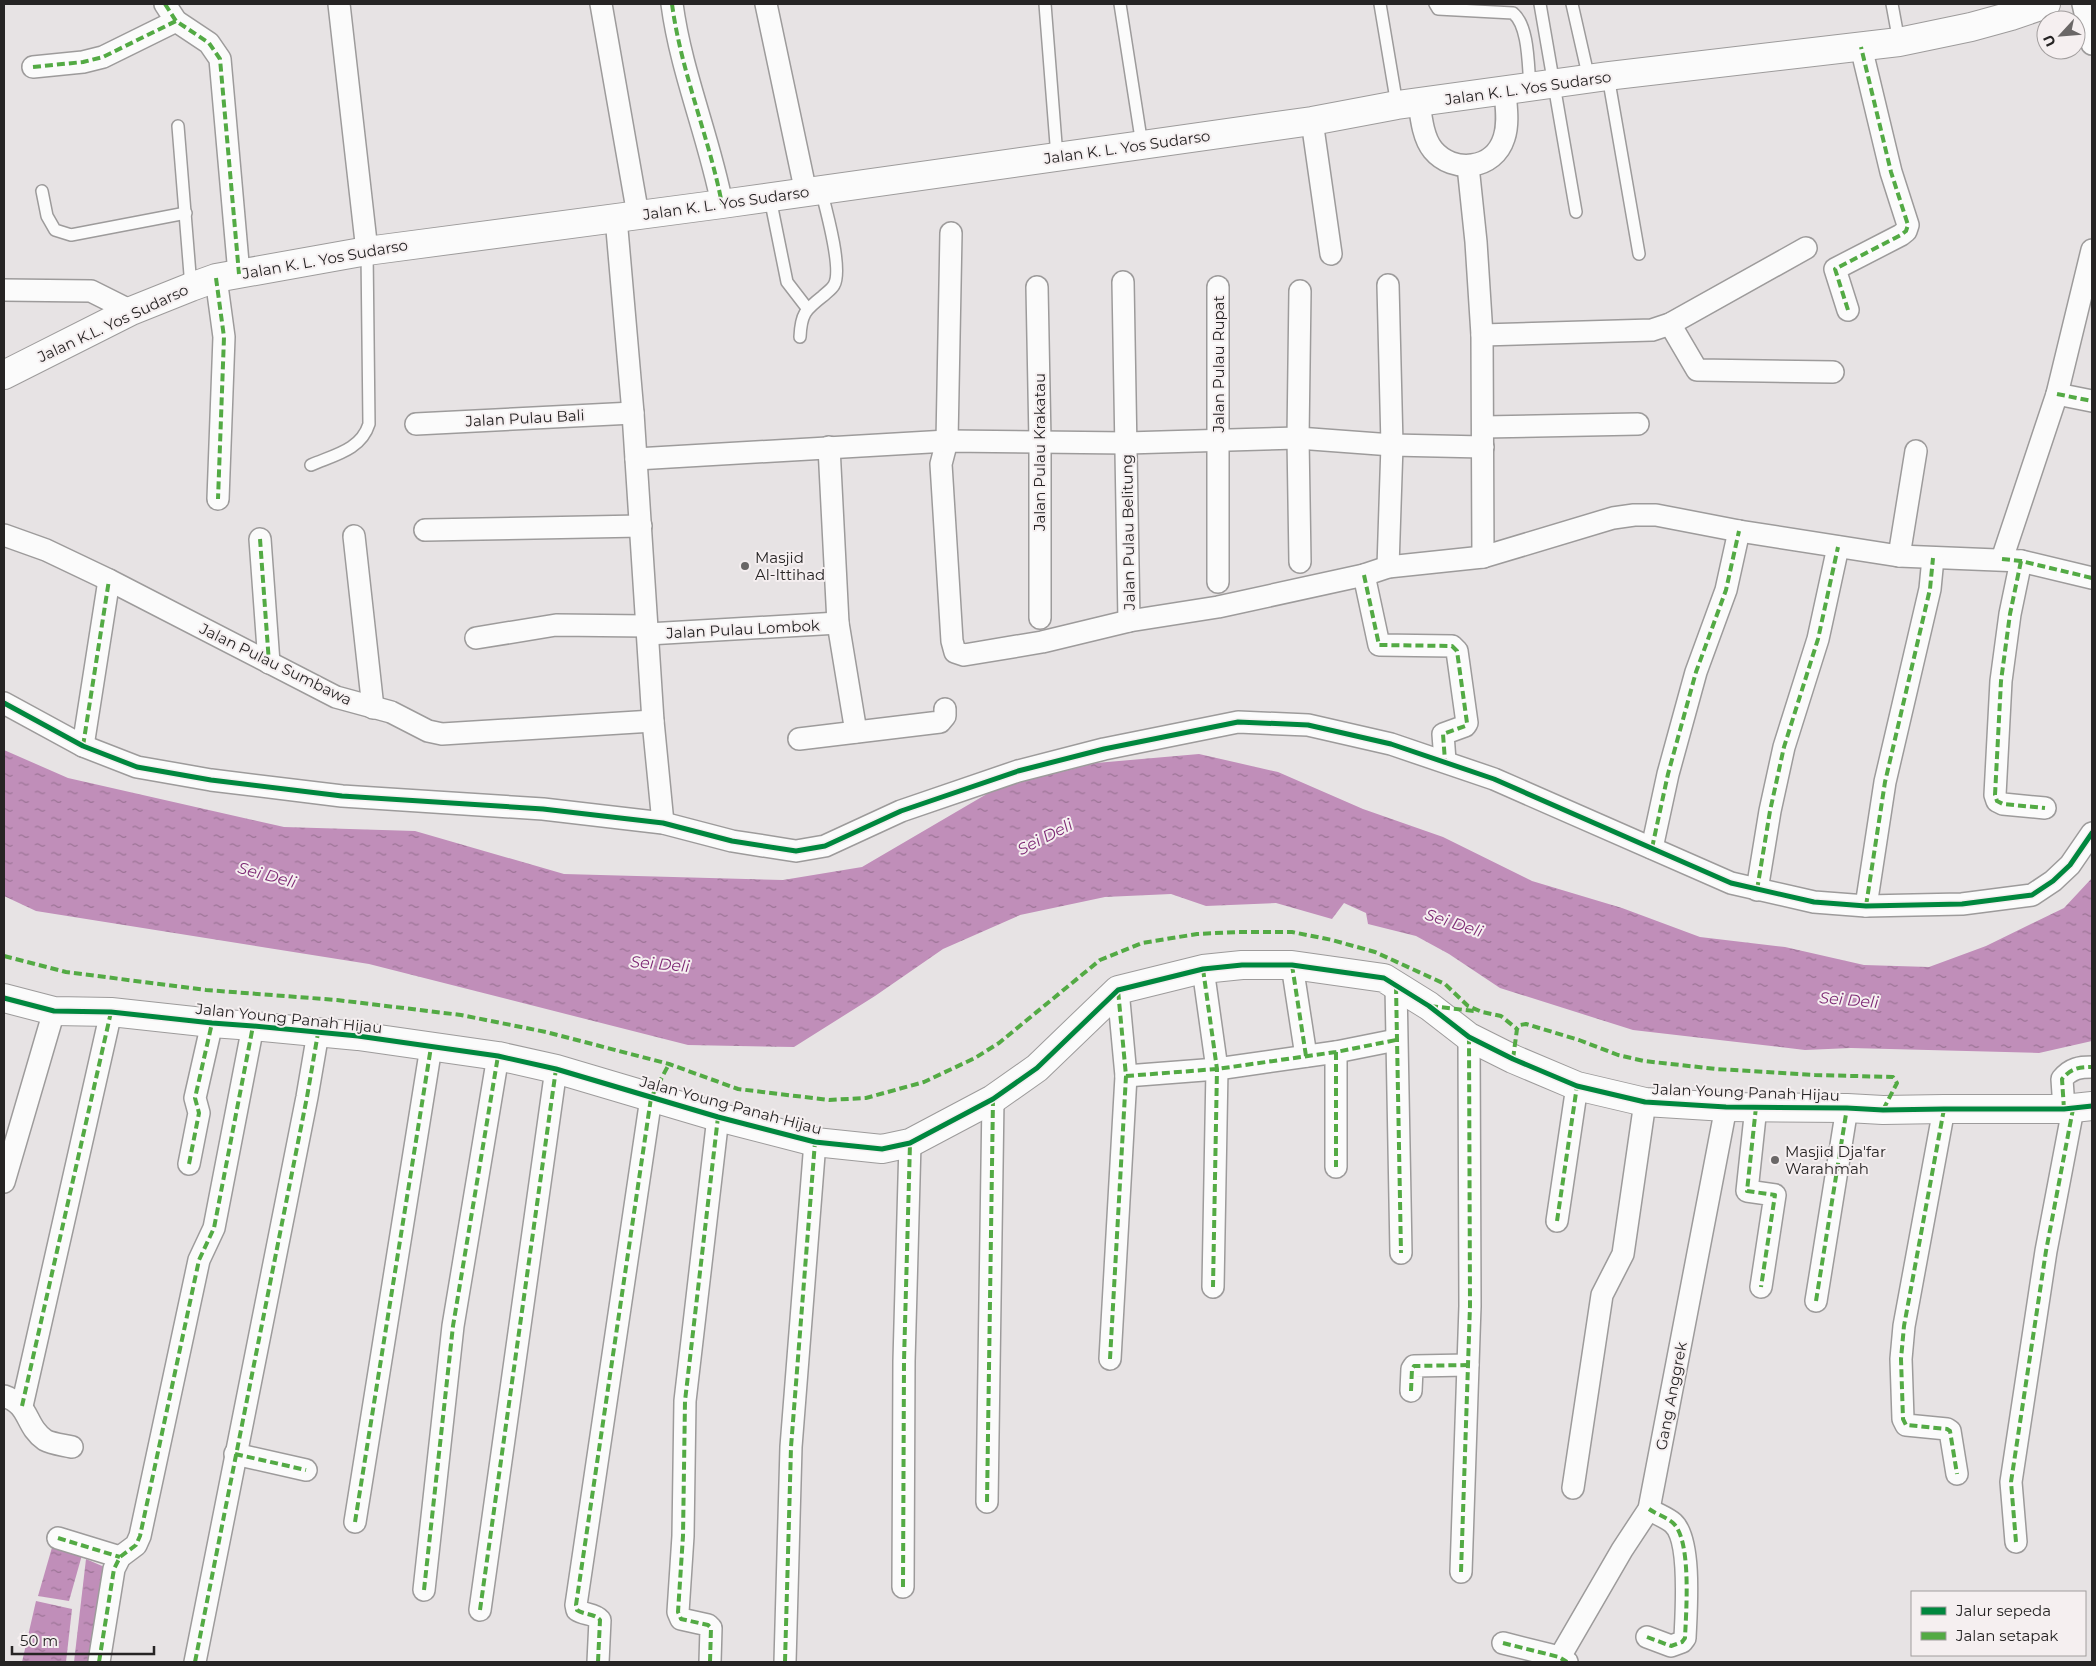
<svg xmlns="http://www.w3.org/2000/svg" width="2096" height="1666" font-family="Montserrat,sans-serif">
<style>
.water{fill:url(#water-ripples)}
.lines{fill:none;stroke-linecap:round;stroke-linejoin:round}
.service-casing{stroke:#9d9b9b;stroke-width:14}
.minor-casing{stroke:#9d9b9b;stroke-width:24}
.tertiary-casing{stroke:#9d9b9b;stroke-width:30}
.trunk-casing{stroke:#9d9b9b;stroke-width:30}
.service{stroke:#fbfbfb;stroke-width:11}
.minor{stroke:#fbfbfb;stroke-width:21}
.tertiary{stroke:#fbfbfb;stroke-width:28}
.trunk{stroke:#fbfbfb;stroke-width:28}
.quiet{stroke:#53aa44;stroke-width:4;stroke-dasharray:8 4;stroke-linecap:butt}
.cycleway-casing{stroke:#f5eff0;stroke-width:8}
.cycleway{stroke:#00873e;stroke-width:5}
.poi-dot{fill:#6a6767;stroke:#f5eff0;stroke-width:2}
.labels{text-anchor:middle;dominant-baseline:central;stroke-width:4;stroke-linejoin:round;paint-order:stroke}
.street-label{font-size:15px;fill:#262424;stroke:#f5eff0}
.poi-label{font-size:15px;fill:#262424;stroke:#f5eff0;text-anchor:start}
.water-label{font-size:16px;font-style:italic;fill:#7e2975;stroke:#f5eff0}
</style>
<defs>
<pattern id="water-ripples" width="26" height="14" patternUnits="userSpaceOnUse" patternTransform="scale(1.25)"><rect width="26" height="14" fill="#c08eb9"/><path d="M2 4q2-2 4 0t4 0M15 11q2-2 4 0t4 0" fill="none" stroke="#9c7496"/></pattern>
</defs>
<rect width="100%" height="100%" fill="#e7e3e4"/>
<g class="water">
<path d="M4 750 68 778 284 827 415 831 564 874 783 880 862 867 997 788 1096 763 1199 754 1278 772 1363 809 1443 837 1532 881 1622 908 1700 937 1785 947 1864 965 1929 967 1986 946 2064 908 2092 878V1041L2039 1053 1851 1048 1805 1050 1633 1030 1500 988 1449 954 1416 936 1368 924 1366 913 1344 903 1332 919 1276 903 1206 906 1171 894 1105 897 1020 915 943 949 875 996 794 1047 688 1045 369 964 36 911 4 896Z"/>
<path d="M53 1544 82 1555 69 1601 38 1596Z"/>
<path d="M86 1559 109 1569 94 1662H74Z"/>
<path d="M36 1601 72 1609 66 1662H22Z"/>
</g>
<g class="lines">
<g class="service-casing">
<g id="service">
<path d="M1045 4 1057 157"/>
<path d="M1120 4 1142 145"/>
<path d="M1380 4 1397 105"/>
<path d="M1435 4 1438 9 1513 13C1529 26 1528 66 1530 86"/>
<path d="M1540 4 1576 212"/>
<path d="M1572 4 1589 79"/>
<path d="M1892 4 1899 42"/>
<path d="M1608 76 1639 254"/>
<path d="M178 126 191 287"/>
<path d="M42 191 47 216 55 230 71 235 186 213"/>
<path d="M770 198 787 282 807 308"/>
<path d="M800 337C801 314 805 310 823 296 826 293 832 289 834 285 843 270 826 209 821 190"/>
<path d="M311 465C334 455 361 450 369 424L367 251"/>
</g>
</g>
<g class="minor-casing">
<g id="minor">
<path d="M165 4 176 21 209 43 220 59 239 274"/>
<path d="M339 4 367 251"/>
<path d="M601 4 638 215"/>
<path d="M672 4C681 72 709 137 722 204"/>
<path d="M766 4 806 193"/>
<path d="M2083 4 2092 44"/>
<path d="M33 67 83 62 103 57 176 21"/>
<path d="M1419 102C1421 117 1423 138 1433 150 1453 174 1494 170 1504 138 1509 123 1506 106 1505 91"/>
<path d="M1312 121 1331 254"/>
<path d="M1468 166 1476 242 1482 335 1483 557"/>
<path d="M616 218 633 413 653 721 663 823"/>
<path d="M951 233 947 441 941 464 952 641 955 652 964 655 1042 642 1129 621 1218 607 1364 575 1388 567 1483 557 1613 518 1634 515H1656L1739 531 1899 556 2021 561 2092 578"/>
<path d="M216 278 224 337 218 499"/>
<path d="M1123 282 1129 621"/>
<path d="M1388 285 1392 445 1388 567"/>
<path d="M1037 287 1040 441V618"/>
<path d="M4 290 91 291 131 311"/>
<path d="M1848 310 1835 269 1901 235 1906 231 1908 225 1891 172 1861 47"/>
<path d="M1670 324 1697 370 1833 372"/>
<path d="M1482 335 1652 330 1670 324 1806 248"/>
<path d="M2057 394 2092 401"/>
<path d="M416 424 633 413"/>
<path d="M1483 427 1638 424"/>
<path d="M829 447 838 623 856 732"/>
<path d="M636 459 947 441 1127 443 1298 438 1392 445 1483 447"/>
<path d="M425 530 641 526"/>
<path d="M4 535 46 550 109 580 336 697 391 712 428 731 442 734 653 721"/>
<path d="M354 536 373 708"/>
<path d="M260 539 269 663"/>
<path d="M1899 556 1916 451"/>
<path d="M2002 559 2057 394 2092 250"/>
<path d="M2021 561 2010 614 2001 681 1995 795 1997 801 2003 804 2045 808"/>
<path d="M1300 562 1298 438 1300 291"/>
<path d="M1364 575 1379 645 1452 646 1457 651 1467 723 1465 726 1443 734 1445 761"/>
<path d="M1218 582V287"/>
<path d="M648 634 838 623"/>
<path d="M476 638 556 625 647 626"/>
<path d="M4 703 83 746 137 767 211 780 342 796 543 809 663 823 732 841 796 851 825 846 901 811 1018 771 1104 749 1238 722 1308 725 1391 744 1494 779 1731 883 1814 902 1866 906 1962 904 2032 895 2053 881 2070 865 2092 833"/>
<path d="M799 739 940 722 945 716V709"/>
<path d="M83 746 109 580"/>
<path d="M1652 848 1668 774 1696 672 1726 590 1739 531"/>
<path d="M1757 890 1770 811 1784 747 1818 639 1838 547"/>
<path d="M1866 906 1885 782 1930 589 1933 558"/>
<path d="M1292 965 1306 1056"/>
<path d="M1203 969 1217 1069 1213 1287"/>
<path d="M1396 986 1401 1253"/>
<path d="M1336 1052V1167"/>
<path d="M1126 1076 1217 1069 1336 1052 1396 1040"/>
<path d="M1756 1107 1747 1191 1775 1195 1761 1287"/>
<path d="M1944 1109 1904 1326 1901 1359 1903 1419 1906 1425 1947 1429 1950 1431 1957 1474"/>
<path d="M2064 1109 2062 1079C2071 1068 2080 1067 2092 1067"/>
<path d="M189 1164 199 1113 195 1098 212 1023"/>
<path d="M4 1182 54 1011"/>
<path d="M1557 1221 1577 1086"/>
<path d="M1816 1301 1847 1108"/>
<path d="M1110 1359 1126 1076 1118 990"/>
<path d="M1411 1391 1412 1369 1414 1366 1468 1365"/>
<path d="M4 1396C31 1405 24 1425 45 1440 52 1444 64 1445 72 1447"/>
<path d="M22 1406 111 1012"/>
<path d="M235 1454 306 1470"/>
<path d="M1573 1488 1602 1295 1623 1254 1645 1102"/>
<path d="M987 1502 993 1099"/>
<path d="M355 1522 431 1047"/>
<path d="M58 1538 120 1557"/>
<path d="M2016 1542 2011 1482 2046 1251 2073 1109"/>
<path d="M1461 1572 1470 1306 1469 1037"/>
<path d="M903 1587 904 1361 910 1143"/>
<path d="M424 1590 453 1326 498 1056"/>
<path d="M480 1610 556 1069"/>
<path d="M1647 1637 1671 1646 1682 1642 1685 1638C1686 1613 1692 1540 1673 1523 1666 1517 1656 1514 1649 1509"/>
<path d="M1503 1643 1559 1657 1567 1662"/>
<path d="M99 1662 114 1569 120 1557 136 1545 140 1536 199 1260 214 1228 253 1026"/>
<path d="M195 1662 307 1097 318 1033"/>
<path d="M598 1662 600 1620C594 1613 584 1615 577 1610L576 1605 651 1098"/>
<path d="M710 1662 711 1628 708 1625 681 1619 678 1612 683 1536 685 1401 718 1117"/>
<path d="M785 1662 791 1447 815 1142"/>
<path d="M1557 1662 1622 1550 1649 1509 1726 1107"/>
</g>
</g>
<g class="tertiary-casing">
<path id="tertiary" d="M4 998 54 1011 111 1012 212 1023 253 1026 358 1036 498 1056 556 1069 718 1117 815 1142 882 1149 910 1143 993 1099 1037 1068 1118 990 1203 969 1242 965H1292L1384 978 1429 1006 1469 1037 1513 1059 1577 1086 1645 1102 1726 1107 1847 1108 1883 1110 1944 1109H2064L2092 1106"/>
</g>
<g class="trunk-casing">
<path id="trunk" d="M4 375 131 311 191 287 216 278 367 251 722 204 1142 145 1312 121 1397 105 1608 76 1899 42 1971 27 2011 16 2046 4"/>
</g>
<use href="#service" class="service"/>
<use href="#minor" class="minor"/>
<use href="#tertiary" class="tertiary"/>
<use href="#trunk" class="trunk"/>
<g class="quiet">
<path d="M165 4 176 21 209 43 220 59 239 274"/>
<path d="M672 4C681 72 709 137 722 204"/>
<path d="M33 67 83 62 103 57 176 21"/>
<path d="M216 278 224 337 218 499"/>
<path d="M1848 310 1835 269 1901 235 1906 231 1908 225 1891 172 1861 47"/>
<path d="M2057 394 2092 401"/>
<path d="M260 539 269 663"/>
<path d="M2002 559 2021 561 2092 578"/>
<path d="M2021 561 2010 614 2001 681 1995 795 1997 801 2003 804 2045 808"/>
<path d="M1364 575 1379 645 1452 646 1457 651 1467 723 1465 726 1443 734 1445 761"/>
<path d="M83 746 109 580"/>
<path d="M1652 848 1668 774 1696 672 1726 590 1739 531"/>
<path d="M1757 890 1770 811 1784 747 1818 639 1838 547"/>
<path d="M1866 906 1885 782 1930 589 1933 558"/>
<path d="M4 956 66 972 206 990 337 1000 461 1015 546 1032 669 1064 738 1089 829 1100 866 1098 924 1082 975 1058 999 1043 1100 960 1142 943 1197 934 1238 932H1292L1332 940 1375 952 1445 984 1468 1006 1482 1012 1501 1016 1517 1029"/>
<path d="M1292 965 1306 1056"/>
<path d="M1203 969 1217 1069 1213 1287"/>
<path d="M1396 986 1401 1253"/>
<path d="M1430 1006 1474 1011"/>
<path d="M1336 1052V1167"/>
<path d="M1513 1059 1517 1029 1520 1025 1526 1024 1579 1040 1618 1055 1644 1061 1716 1069 1815 1075 1893 1077 1897 1083 1883 1110"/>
<path d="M1126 1076 1217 1069 1336 1052 1396 1040"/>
<path d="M1756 1107 1747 1191 1775 1195 1761 1287"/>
<path d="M1944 1109 1904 1326 1901 1359 1903 1419 1906 1425 1947 1429 1950 1431 1957 1474"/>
<path d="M2064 1109 2062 1079C2071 1068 2080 1067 2092 1067"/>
<path d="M189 1164 199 1113 195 1098 212 1023"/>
<path d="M1557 1221 1577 1086"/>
<path d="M1816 1301 1847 1108"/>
<path d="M1110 1359 1126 1076 1118 990"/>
<path d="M1411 1391 1412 1369 1414 1366 1468 1365"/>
<path d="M22 1406 111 1012"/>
<path d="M235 1454 306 1470"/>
<path d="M987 1502 993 1099"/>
<path d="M355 1522 431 1047"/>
<path d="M58 1538 120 1557"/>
<path d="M2016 1542 2011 1482 2046 1251 2073 1109"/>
<path d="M1461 1572 1470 1306 1469 1037"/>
<path d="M903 1587 904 1361 910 1143"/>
<path d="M424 1590 453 1326 498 1056"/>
<path d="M480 1610 556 1069"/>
<path d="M1647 1637 1671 1646 1682 1642 1685 1638C1686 1613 1692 1540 1673 1523 1666 1517 1656 1514 1649 1509"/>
<path d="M1503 1643 1559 1657 1567 1662"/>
<path d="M99 1662 114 1569 120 1557 136 1545 140 1536 199 1260 214 1228 253 1026"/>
<path d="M195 1662 307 1097 318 1033"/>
<path d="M598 1662 600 1620C594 1613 584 1615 577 1610L576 1605 651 1098 669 1064"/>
<path d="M710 1662 711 1628 708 1625 681 1619 678 1612 683 1536 685 1401 718 1117"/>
<path d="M785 1662 791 1447 815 1142"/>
</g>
<g class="cycleway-casing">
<g id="cycleway">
<path d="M4 703 83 746 137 767 211 780 342 796 543 809 663 823 732 841 796 851 825 846 901 811 1018 771 1104 749 1238 722 1308 725 1391 744 1494 779 1731 883 1814 902 1866 906 1962 904 2032 895 2053 881 2070 865 2092 833"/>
<path d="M4 998 54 1011 111 1012 212 1023 253 1026 358 1036 498 1056 556 1069 718 1117 815 1142 882 1149 910 1143 993 1099 1037 1068 1118 990 1203 969 1242 965H1292L1384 978 1429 1006 1469 1037 1513 1059 1577 1086 1645 1102 1726 1107 1847 1108 1883 1110 1944 1109H2064L2092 1106"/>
</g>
</g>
<use href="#cycleway" class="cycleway"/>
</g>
<g class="poi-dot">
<circle cx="745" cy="566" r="5"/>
<circle cx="1775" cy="1160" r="5"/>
</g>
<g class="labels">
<g class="street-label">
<text transform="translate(1528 88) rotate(-8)">Jalan K. L. Yos Sudarso</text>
<text transform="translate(1127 147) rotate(-8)">Jalan K. L. Yos Sudarso</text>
<text transform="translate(726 203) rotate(-8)">Jalan K. L. Yos Sudarso</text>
<text transform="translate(325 259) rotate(-10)">Jalan K. L. Yos Sudarso</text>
<text transform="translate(113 323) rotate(-25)">Jalan K.L. Yos Sudarso</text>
<text transform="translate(1218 364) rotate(-90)">Jalan Pulau Rupat</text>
<text transform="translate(525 418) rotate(-3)">Jalan Pulau Bali</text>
<text transform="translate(1039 452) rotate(-90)">Jalan Pulau Krakatau</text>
<text transform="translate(1128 532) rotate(-91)">Jalan Pulau Belitung</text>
<text transform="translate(743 629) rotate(-3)">Jalan Pulau Lombok</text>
<text transform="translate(276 664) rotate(26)">Jalan Pulau Sumbawa</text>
<text transform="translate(289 1018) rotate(6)">Jalan Young Panah Hijau</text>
<text transform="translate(1746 1092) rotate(2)">Jalan Young Panah Hijau</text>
<text transform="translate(731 1105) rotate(15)">Jalan Young Panah Hijau</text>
<text transform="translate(1671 1396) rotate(-79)">Gang Anggrek</text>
</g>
<g class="poi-label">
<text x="755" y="557">Masjid<tspan x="755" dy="17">Al-Ittihad</tspan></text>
<text x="1785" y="1151">Masjid Dja'far<tspan x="1785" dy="17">Warahmah</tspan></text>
</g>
<g class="water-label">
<text transform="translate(1045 837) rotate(-27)">Sei Deli</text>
<text transform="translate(267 875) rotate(15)">Sei Deli</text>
<text transform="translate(1454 923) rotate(18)">Sei Deli</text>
<text transform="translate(660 964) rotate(5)">Sei Deli</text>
<text transform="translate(1849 1000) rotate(5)">Sei Deli</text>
</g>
</g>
<rect width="2096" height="1666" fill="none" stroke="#262424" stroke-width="10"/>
<rect x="1911" y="1591" width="175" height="65" fill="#f5eff0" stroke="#a29e9e"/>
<rect x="1921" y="1607" width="25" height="8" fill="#00873e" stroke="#a29e9e"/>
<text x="1956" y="1616" font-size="15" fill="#262424">Jalur sepeda</text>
<rect x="1921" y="1632" width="25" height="8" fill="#53aa44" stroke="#a29e9e"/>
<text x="1956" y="1641" font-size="15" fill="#262424">Jalan setapak</text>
<g transform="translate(2061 35) rotate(244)"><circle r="24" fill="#f5eff0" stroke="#a29e9e"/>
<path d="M0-4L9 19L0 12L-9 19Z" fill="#6a6767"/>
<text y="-8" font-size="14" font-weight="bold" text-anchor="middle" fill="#262424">U</text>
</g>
<path d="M12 1646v8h142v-8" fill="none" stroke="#262424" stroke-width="2.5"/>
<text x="20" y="1646" font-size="15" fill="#262424" stroke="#f5eff0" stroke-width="4" paint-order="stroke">50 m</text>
</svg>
